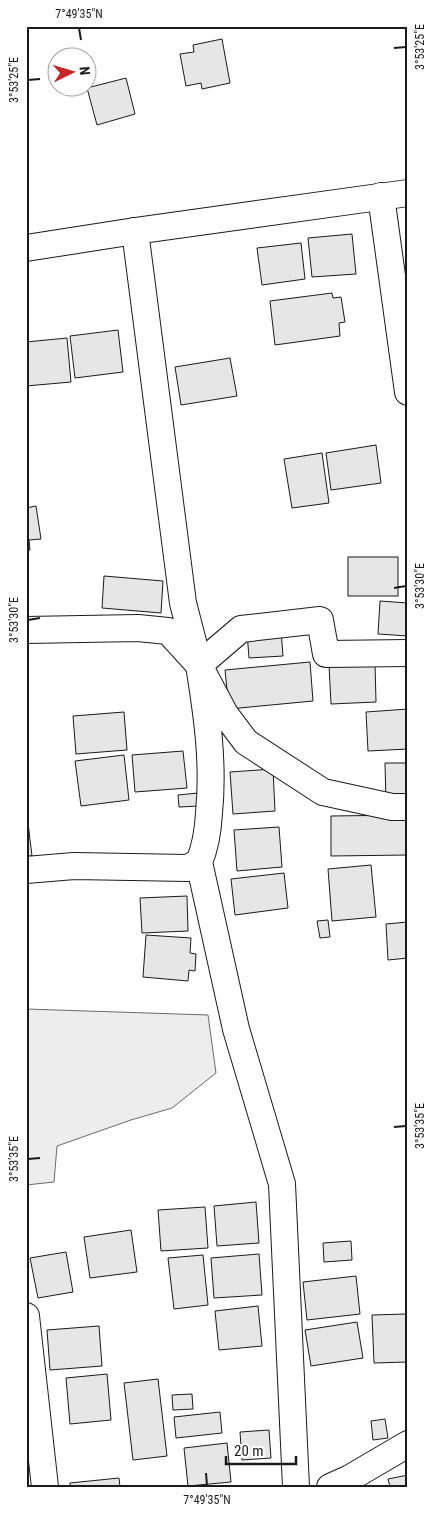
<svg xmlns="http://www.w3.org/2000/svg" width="434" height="1513" font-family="'Roboto Condensed',sans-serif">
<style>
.green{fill:#ededed;stroke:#6a6a6a}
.building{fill:#e6e6e6;stroke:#1a1a1a}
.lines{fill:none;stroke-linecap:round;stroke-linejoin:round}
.minor-casing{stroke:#1a1a1a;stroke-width:28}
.minor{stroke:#fff;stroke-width:26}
.ticks{fill:none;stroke:#1a1a1a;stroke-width:2}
.neatline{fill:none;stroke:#1a1a1a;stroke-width:2}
.ticks-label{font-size:12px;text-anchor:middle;fill:#1a1a1a}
</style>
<rect width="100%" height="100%" fill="#fff"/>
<path class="green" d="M26 1009 208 1015 216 1073 172 1108 131 1120 57 1146 54 1182 26 1185Z"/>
<g class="building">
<path d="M222 39 230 83 202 89 201 83 186 86 180 54 194 52 193 45Z"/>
<path d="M126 78 135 114 97 125 87 88Z"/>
<path d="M352 234 356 274 312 277 308 238Z"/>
<path d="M301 243 305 279 262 285 257 248Z"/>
<path d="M332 293 333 298 341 297 345 322 339 323 340 336 275 345 270 301Z"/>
<path d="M118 330 123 372 75 378 70 336Z"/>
<path d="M67 338 71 382 26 386V342Z"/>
<path d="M230 358 237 396 181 405 175 367Z"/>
<path d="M376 445 381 483 331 490 326 453Z"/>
<path d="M322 453 329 503 292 508 284 459Z"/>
<path d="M36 506 41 539 29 540 30 550H26V508Z"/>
<rect x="348" y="557" width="50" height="39"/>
<path d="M104 576 163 581 161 613 102 608Z"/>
<path d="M380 601 408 603V636L378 634Z"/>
<path d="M281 630 283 656 249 658 247 632Z"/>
<path d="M310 662 313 701 229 709 225 670Z"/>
<path d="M375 663 376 702 331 704 329 665Z"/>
<path d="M408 709V749L368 751 366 712Z"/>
<path d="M124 712 127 750 76 754 73 716Z"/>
<path d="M183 751 187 788 135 792 132 755Z"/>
<path d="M124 755 129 800 81 806 75 761Z"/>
<path d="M385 763H408V802L386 803Z"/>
<path d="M273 769 275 811 233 814 230 772Z"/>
<path d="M198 793 199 806 179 807 178 795Z"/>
<path d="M26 806 32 856H26Z"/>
<path d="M408 815V855L331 856V816Z"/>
<path d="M279 827 282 867 237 871 234 830Z"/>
<path d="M371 865 376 917 332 921 328 869Z"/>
<path d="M284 873 288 908 235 915 231 879Z"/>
<path d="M187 896 188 931 142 933 140 898Z"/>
<path d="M328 920 330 937 320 938 317 921Z"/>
<path d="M408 922V958L388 960 386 924Z"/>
<path d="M146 935 191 938 190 953 196 954 195 971 189 970 188 981 143 977Z"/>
<path d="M256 1202 259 1243 217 1246 214 1206Z"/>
<path d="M205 1207 208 1248 161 1251 158 1210Z"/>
<path d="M131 1230 137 1272 90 1278 84 1237Z"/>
<path d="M351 1241 352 1260 324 1262 323 1243Z"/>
<path d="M66 1252 73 1292 38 1298 30 1258Z"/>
<path d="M259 1254 262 1295 214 1298 211 1258Z"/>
<path d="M203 1255 208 1305 174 1309 168 1258Z"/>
<path d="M356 1276 360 1314 307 1320 303 1282Z"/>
<path d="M258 1306 262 1346 219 1350 215 1311Z"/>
<path d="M407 1314 408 1362 374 1363 372 1315Z"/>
<path d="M357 1322 363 1358 311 1366 305 1330Z"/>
<path d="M99 1326 102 1366 50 1370 47 1330Z"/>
<path d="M107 1374 111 1420 70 1424 66 1378Z"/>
<path d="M158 1379 167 1456 133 1460 124 1383Z"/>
<path d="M192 1394 193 1409 173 1410 172 1395Z"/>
<path d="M220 1412 222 1433 176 1438 174 1417Z"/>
<path d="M385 1419 388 1438 373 1440 371 1421Z"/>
<path d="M269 1430 271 1458 242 1460 240 1432Z"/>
<path d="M227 1443 231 1482 188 1486 184 1448Z"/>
<path d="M408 1475V1487H390L388 1479Z"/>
<path d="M119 1478 120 1487H70V1483Z"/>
</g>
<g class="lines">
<g class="minor-casing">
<g id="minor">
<path d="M381 196 408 392"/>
<path d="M26 248 135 231 408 193"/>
<path d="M26 630 138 628 168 631 199 665 183 603 135 231"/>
<path d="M199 665 241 629 320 620 326 654 408 653"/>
<path d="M26 870 74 866 188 868 199 862"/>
<path d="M26 1316 45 1487"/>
<path d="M296 1487 282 1184 236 1029 199 862C206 846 208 831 209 813 214 763 207 715 199 665L225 714 246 742 323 792 392 807H408"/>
<path d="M330 1487 350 1478 408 1444"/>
</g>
</g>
<use href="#minor" class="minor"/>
</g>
<path class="ticks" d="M79 28 81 40M394 48 406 47M28 80 40 79M394 588 406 586M28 620 40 618M394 1127 406 1126M28 1159 40 1158M206 1473 207 1486"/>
<rect width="434" height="1513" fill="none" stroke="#ffffff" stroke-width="55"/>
<g transform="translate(72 72) rotate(85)"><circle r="24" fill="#ffffff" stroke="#a3a3a3"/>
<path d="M0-4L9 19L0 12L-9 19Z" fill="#c62828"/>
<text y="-8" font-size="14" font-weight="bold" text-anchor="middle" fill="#1a1a1a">N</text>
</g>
<path d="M226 1456v8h70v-8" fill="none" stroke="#1a1a1a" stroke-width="2.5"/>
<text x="234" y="1456" font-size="15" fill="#1a1a1a" stroke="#ffffff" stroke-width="4" paint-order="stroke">20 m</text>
<rect x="28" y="28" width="378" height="1458" class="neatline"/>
<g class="ticks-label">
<text x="79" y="18">7°49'35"N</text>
<text transform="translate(420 47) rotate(-90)" y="4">3°53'25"E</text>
<text transform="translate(14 80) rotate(-90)" y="4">3°53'25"E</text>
<text transform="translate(420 586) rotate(-90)" y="4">3°53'30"E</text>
<text transform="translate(14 620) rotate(-90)" y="4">3°53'30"E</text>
<text transform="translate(420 1126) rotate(-90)" y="4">3°53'35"E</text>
<text transform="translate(14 1159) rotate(-90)" y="4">3°53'35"E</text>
<text x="207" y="1504">7°49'35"N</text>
</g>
</svg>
